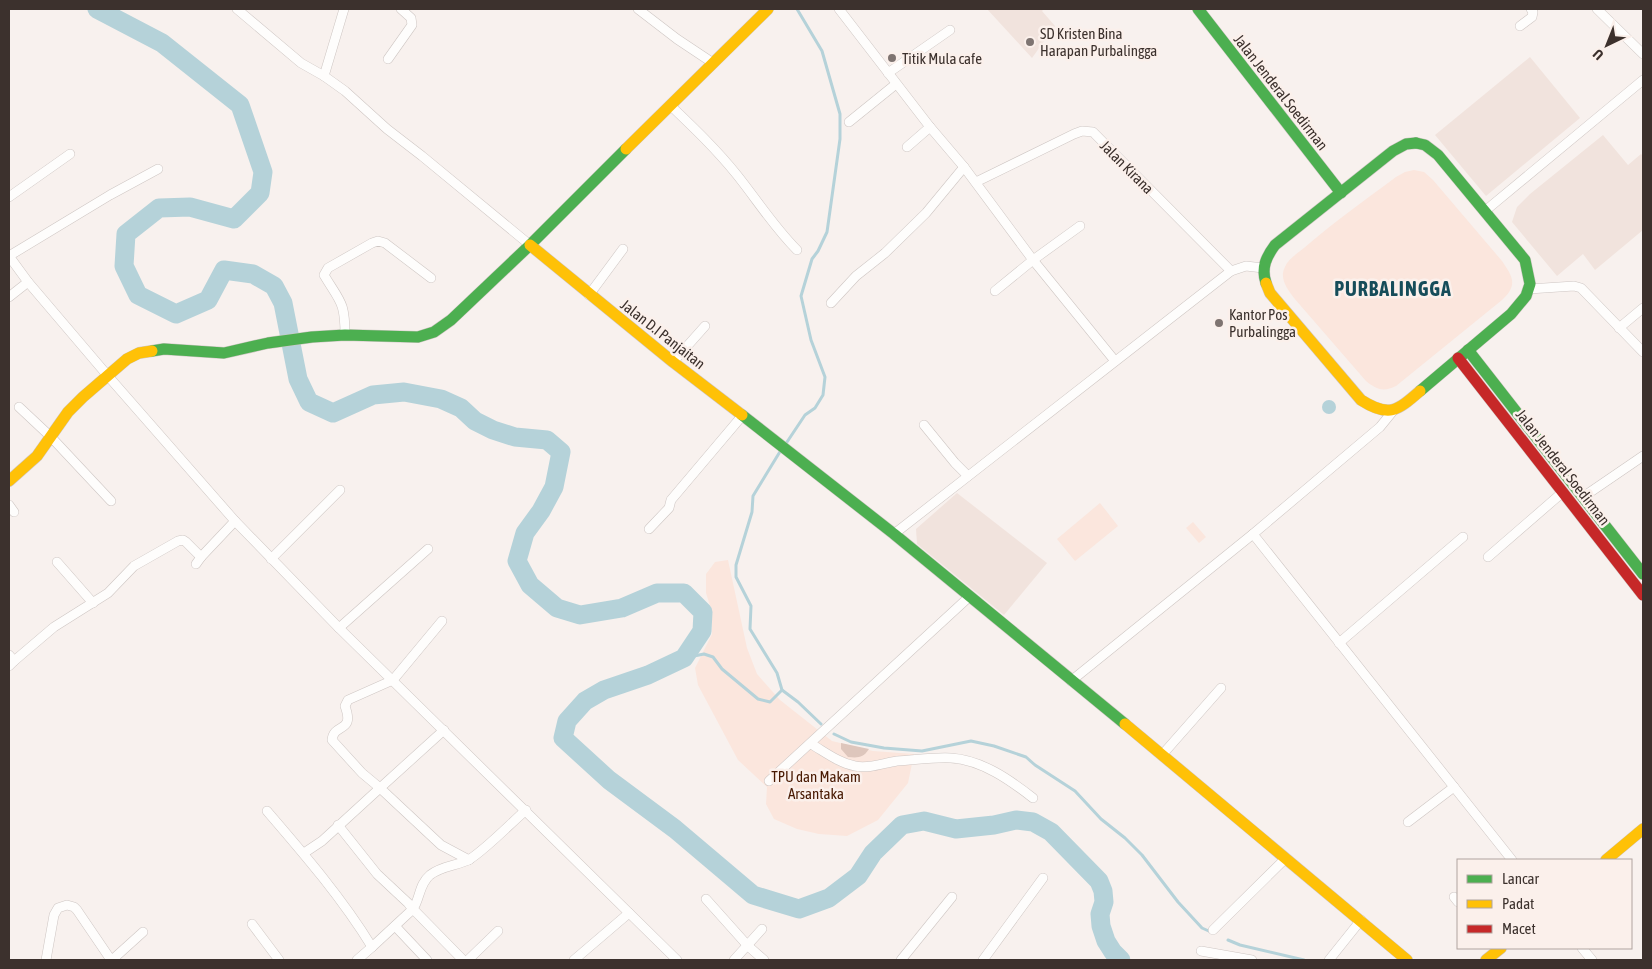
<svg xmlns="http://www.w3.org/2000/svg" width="1652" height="969" font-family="'Asap Condensed',sans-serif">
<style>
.built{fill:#f1e3dd}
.green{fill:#fbe6dd}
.forest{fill:#dec6bc}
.water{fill:#b5d2d9}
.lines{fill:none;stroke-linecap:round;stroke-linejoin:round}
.stream{stroke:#b5d2d9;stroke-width:3}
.river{stroke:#b5d2d9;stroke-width:19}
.street-casing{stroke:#cec6c3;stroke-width:10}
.fast-casing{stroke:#cec6c3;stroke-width:12}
.slow-casing{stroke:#cec6c3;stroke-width:12}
.jam-casing{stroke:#cec6c3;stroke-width:12}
.street{stroke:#fefdfc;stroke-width:9}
.fast{stroke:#4caf50;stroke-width:11}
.slow{stroke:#ffc107;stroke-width:11}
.jam{stroke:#c62828;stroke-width:11}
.poi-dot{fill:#7e7471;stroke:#fbf0eb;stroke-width:2}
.labels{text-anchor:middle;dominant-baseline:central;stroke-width:5;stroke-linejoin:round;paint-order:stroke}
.poi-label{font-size:15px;fill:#3c312d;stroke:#fbf0eb;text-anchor:start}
.street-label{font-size:15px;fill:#3c312d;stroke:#fbf0eb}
.park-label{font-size:15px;fill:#481902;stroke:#fbf0eb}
.district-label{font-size:20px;font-weight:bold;letter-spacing:1px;fill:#164d5a;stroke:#fbf0eb}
</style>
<rect width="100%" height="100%" fill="#f8f1ee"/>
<g class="built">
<path d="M987 9H1044L1042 11 1055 26 1032 58Z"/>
<path d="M1530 57 1580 118 1486 196 1435 135Z"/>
<path d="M1603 135 1628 165 1641 154 1643 156V230L1595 270 1583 254 1557 276 1512 222 1517 207 1530 194Z"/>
<path d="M957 493 1047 563 1004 615 917 544 916 529Z"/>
</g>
<g class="green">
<path d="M1414 170 1424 172 1433 180 1502 261C1513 277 1518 285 1502 300L1396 386C1384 392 1377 390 1366 381L1294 298C1287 289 1279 278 1285 267 1288 259 1298 253 1304 248 1333 223 1365 200 1396 177L1405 172Z"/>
<path d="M1100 503 1118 526 1075 561 1057 539Z"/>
<path d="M1193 522 1206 537 1199 543 1186 528Z"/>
<path d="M728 560 747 648 757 674 780 700 832 741 873 751 914 754 908 783 878 820 847 836 819 834 797 829 774 819 766 804 767 787 738 760 698 685 695 668 712 634V612L706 593V574L715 562Z"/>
</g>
<path class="forest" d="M841 743 869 749C863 758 858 758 848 757L841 749Z"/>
<circle class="water" cx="1329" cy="407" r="7"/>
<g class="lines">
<g class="stream">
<path d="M785 445 805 415 815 408 823 395 825 377 811 340 801 296 812 259 818 251 827 232 840 139V114L822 51 797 9"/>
<path d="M781 450 753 496 752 512 736 565V577L751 606 750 629 777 673 782 690 798 702 821 724"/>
<path d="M684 658 704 654 713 657 722 669 758 699 770 702 782 690"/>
<path d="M834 734 851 742 884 748 922 751 971 741 994 746 1026 757 1035 765 1075 791 1101 819 1125 838 1142 855 1178 902 1202 928 1211 932"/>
<path d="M1228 940 1240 945 1304 960"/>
</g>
<path class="river" d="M97 9 162 43 240 105 263 172 260 193 234 219 190 207 159 208 126 234 124 266 138 295 176 314 208 300 224 270 253 274 274 286 283 303 298 379 309 402 333 413 373 395 404 392 441 399 461 408 475 421 493 430 515 437 547 440 561 452 554 487 541 511 525 533 517 561 530 585 557 608 580 615 622 608 657 593H684L703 612 702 631 684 658 648 675 604 690 585 701 567 721 563 738 609 780 675 829 753 895 799 909 829 898 858 876 873 853 902 825 924 821 956 829 994 825 1016 820 1033 822 1051 832 1099 881 1103 891 1104 902 1100 914 1101 926 1106 941 1113 952 1121 960"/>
<g class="street-casing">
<g id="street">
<path d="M237 9 301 63 324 76"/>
<path d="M344 9 324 76 345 91 387 129 422 156 530 245"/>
<path d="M638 9 677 39 713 63"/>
<path d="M839 9 930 127 964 167 1033 260 1115 361"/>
<path d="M1597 9 1643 54"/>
<path d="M1520 26 1532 17 1533 12 1531 9"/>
<path d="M388 59 412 25 411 18 401 9"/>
<path d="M888 73 950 30"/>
<path d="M671 106C694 128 717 150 737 175 757 200 774 227 797 250"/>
<path d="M849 122 896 84"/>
<path d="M907 147 930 127"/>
<path d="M976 182 1074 134 1082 131 1093 132 1231 271"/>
<path d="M9 197 70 154"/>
<path d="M1485 211 1643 80"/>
<path d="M9 256 28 282 108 376 235 521 339 628 677 960"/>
<path d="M9 256 110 195 158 169"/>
<path d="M1529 289 1574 286 1581 288 1643 352"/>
<path d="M995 291 1033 260 1080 226"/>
<path d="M589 295 623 249"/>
<path d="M9 297 28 282"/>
<path d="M831 303 856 276 885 253 926 213 964 167"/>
<path d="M1619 328 1643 308"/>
<path d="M345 335C345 301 340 302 324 275L328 268 372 243 378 241 385 243 431 278"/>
<path d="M673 362 705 326"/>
<path d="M19 407 51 437 111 501"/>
<path d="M924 425 955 463 968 476"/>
<path d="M1583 497 1643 456"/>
<path d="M9 505 14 512"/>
<path d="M649 529 669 508 671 500 742 416"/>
<path d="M894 534 1231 271 1246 266 1263 268"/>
<path d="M1253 534 1512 860"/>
<path d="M1488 557 1563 492"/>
<path d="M271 559 340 490"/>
<path d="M57 562 93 603"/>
<path d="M196 564 201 557 235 521"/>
<path d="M339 628 428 549"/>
<path d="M1339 643 1463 537"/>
<path d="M9 655 14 661 9 666"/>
<path d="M14 661 54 627 108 593 134 566 178 541 183 540 186 542 201 557"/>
<path d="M1071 681 1253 534 1380 427 1393 411"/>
<path d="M444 730 380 788 441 845 469 860"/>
<path d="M811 744C825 752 839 763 855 766 870 769 883 763 897 761 915 760 934 757 951 758 982 760 1010 780 1033 798"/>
<path d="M1162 755 1221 688"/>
<path d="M769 781 969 597"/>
<path d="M267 811C304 854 342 898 372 947L413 909 408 903 377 874 338 825"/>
<path d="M1408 822 1454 787"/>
<path d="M304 853 322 841 380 788 362 773 332 740C334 722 355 734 345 706L348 700 393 680 442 621"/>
<path d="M1454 897 1458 902"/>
<path d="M706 899 748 946 764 960"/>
<path d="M252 924 279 960"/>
<path d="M395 926 427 960"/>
<path d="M1213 930 1286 858"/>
<path d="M1582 948 1592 960"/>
<path d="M1201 951 1252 960"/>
<path d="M46 960 54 915 58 908 67 905 74 907 77 910 111 960"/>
<path d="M112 960 143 932"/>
<path d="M357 960 372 947"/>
<path d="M463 960 413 909C420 899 419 884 430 875 443 865 458 866 470 859 487 848 510 824 526 810"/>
<path d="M468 960 498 931"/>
<path d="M574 960 629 913"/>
<path d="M734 960 762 929"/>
<path d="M901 960 952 897"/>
<path d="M983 960 1043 878"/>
<path d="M1329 960 1361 920"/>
</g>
</g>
<g class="fast-casing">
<g id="fast">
<path d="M1198 9 1341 193"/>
<path d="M1416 143 1425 145 1438 155 1525 260 1530 284 1526 296 1511 314 1420 391"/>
<path d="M1266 283C1261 268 1266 257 1275 245L1393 151 1406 144 1416 143"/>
<path d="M1468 350 1643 574"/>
<path d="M152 351 164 349 224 353 268 343 312 337 345 335 418 337 434 332 451 320 530 245 626 149"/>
<path d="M742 415 894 534 1125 724"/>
</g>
</g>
<g class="slow-casing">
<g id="slow">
<path d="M626 149 768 9"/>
<path d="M530 245 673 362 742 415"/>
<path d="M1266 283 1270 293 1361 400C1389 418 1397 411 1420 391"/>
<path d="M9 481 37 456 68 412 83 397 127 359 139 353 152 351"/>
<path d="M1125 724 1407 960"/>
<path d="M1606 860 1643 829"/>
<path d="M1486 960 1501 948"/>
</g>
</g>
<g class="jam-casing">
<path id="jam" d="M1458 358 1643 595"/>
</g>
<use href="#street" class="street"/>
<use href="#fast" class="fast"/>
<use href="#slow" class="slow"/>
<use href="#jam" class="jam"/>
</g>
<g class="poi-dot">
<circle cx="1030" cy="42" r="5"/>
<circle cx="892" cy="58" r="5"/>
<circle cx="1219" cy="323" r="5"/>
</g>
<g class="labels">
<g class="poi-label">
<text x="1040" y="33">SD Kristen Bina<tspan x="1040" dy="17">Harapan Purbalingga</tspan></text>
<text x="902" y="58">Titik Mula cafe</text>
<text x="1229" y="314">Kantor Pos<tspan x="1229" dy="17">Purbalingga</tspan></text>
</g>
<g class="street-label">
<text transform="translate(1281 92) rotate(52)">Jalan Jenderal Soedirman</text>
<text transform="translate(1127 167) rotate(45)">Jalan Kirana</text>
<text transform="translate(663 334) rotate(38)">Jalan D.I Panjaitan</text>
<text transform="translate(1563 467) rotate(52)">Jalan Jenderal Soedirman</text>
</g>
<g class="park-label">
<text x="816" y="776">TPU dan Makam<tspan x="816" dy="17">Arsantaka</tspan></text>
</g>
<g class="district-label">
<text x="1393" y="288">PURBALINGGA</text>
</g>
</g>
<rect width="1652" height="969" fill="none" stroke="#3c312d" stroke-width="20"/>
<rect x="1457" y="859" width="175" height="90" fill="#fbf0eb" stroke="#afa49f"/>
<rect x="1467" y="875" width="25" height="8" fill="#4caf50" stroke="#afa49f"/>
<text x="1502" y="884" font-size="15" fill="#3c312d">Lancar</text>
<rect x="1467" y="900" width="25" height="8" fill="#ffc107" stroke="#afa49f"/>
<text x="1502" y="909" font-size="15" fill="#3c312d">Padat</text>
<rect x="1467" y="925" width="25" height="8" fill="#c62828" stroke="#afa49f"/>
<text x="1502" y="934" font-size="15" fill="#3c312d">Macet</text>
<g transform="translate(1607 45) rotate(223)" stroke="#fbf0eb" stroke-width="4" paint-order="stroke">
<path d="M0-4L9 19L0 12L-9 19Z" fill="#3c312d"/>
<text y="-8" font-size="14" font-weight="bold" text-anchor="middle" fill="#3c312d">U</text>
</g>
</svg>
